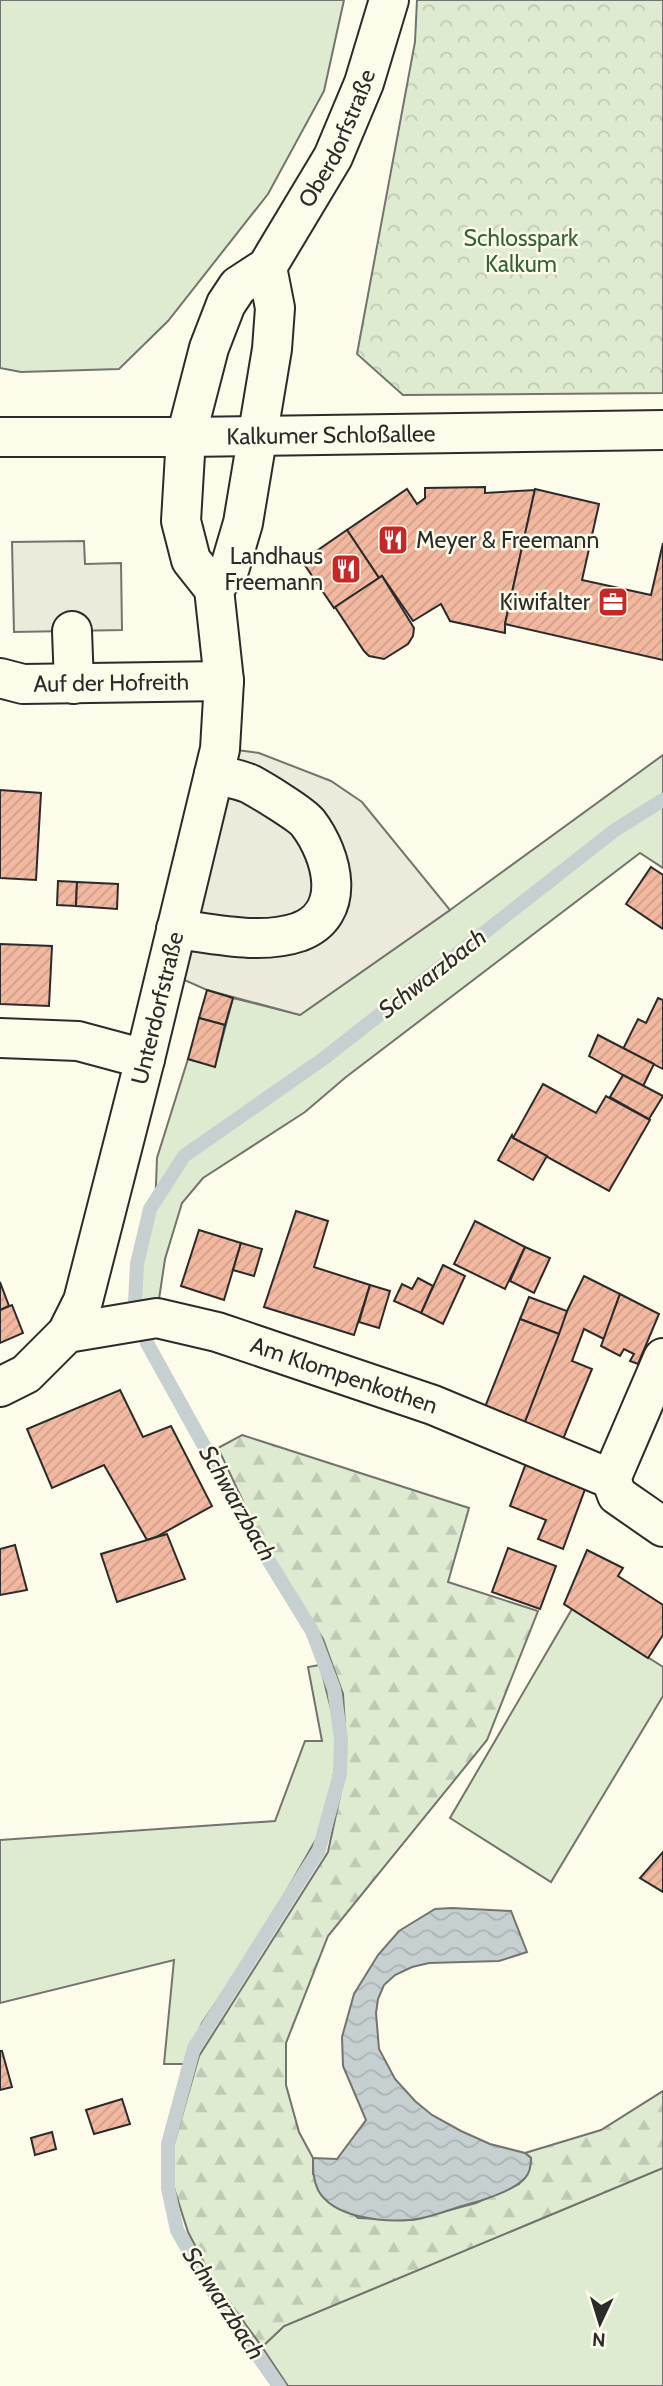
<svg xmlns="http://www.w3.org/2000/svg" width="663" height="2386" font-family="Cabin,sans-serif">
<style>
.green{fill:#deebd1;stroke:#74746e;stroke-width:2}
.forest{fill:url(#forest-firs);stroke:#74746e;stroke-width:2}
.park{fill:url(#park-crowns);stroke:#74746e;stroke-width:2}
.parking{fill:#eceadb;stroke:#74746e;stroke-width:2}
.water{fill:url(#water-waves);stroke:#74746e;stroke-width:2}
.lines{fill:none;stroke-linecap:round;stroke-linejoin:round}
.stream{stroke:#c7d0d0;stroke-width:14}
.building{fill:url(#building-hatch);stroke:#2b2b2b;stroke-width:2}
.minor-casing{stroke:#2b2b2b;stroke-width:42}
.major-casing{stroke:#2b2b2b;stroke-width:42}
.minor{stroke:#fdfbea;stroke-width:38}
.major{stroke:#fdfbea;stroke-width:38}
.labels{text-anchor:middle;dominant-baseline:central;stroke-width:5;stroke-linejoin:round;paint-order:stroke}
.street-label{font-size:23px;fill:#2b2b2b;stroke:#fdfbea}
.park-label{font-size:23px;fill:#34623c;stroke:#fdfbea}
.poi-label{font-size:23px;fill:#2b2b2b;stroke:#fdfbea;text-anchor:end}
.water-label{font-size:24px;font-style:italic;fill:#2b2b2b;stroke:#fdfbea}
</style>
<defs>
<pattern id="forest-firs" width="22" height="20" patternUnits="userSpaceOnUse" patternTransform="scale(1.75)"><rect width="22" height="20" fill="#deebd1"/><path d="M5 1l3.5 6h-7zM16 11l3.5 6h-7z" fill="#bfcab4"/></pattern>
<pattern id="park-crowns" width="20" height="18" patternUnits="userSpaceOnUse" patternTransform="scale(1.75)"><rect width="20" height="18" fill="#deebd1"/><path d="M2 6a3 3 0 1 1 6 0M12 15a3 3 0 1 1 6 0" fill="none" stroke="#bfcab4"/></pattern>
<pattern id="water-waves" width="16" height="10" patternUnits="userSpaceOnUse" patternTransform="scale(1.75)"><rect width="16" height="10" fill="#c7d0d0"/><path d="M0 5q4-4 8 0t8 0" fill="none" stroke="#abb3b3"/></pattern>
<pattern id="building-hatch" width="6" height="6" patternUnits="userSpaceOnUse" patternTransform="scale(1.75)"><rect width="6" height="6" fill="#f2b8a0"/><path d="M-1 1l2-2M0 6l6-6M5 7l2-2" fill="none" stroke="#d09e8a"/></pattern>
</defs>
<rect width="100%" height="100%" fill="#fdfbea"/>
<g class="green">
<path d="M0 0H344L324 91 268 194 168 321 119 369 21 372 0 368Z"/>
<path d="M663 755V868L640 853 346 1077 305 1112 203 1178 182 1203 165 1259 158 1306 140 1305 141 1265 155 1211 157 1158 188 1059 215 1066 233 998 300 1015 450 910Z"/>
<path d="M572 1609 663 1667V1696L551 1882 450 1818Z"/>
<path d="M320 1665 339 1741 333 1780 318 1836 256 1944 202 2023 185 2064H164L174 1960 0 2003V1840L275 1821 305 1741H322L308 1667Z"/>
<path d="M663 2168V2386H288L262 2347 284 2326Z"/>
</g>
<path class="forest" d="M242 1435 469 1508 448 1582 538 1611 487 1740 328 1936 286 2043V2085L299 2132 313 2158V2174L358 2218 412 2220 476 2203 519 2184 531 2158 525 2153 601 2130 663 2091V2168L284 2326 262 2347 213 2280 188 2232 174 2188V2144L199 2056 328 1852 344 1777 346 1743 343 1694 323 1639 263 1544 218 1448Z"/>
<path class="park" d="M417 0H663V393L403 395 357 354 415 42Z"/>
<g class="parking">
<path d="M84 541 85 564 121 563 122 630 14 632 12 542Z"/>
<path d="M229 749 259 753 331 781 362 802 450 910 300 1015 207 990 173 975Z"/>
</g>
<path class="water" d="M452 1908 511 1911 527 1952 499 1961 429 1963 412 1967 395 1975 384 1985 378 1999 376 2013 379 2049 395 2079 415 2101 432 2115 461 2131 490 2144 525 2153 531 2158C531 2165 530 2173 525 2178 514 2191 478 2202 462 2206 445 2211 427 2219 410 2220 382 2222 333 2218 318 2190 313 2180 313 2169 313 2158L337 2159 366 2120 343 2066 342 2037 354 1994 378 1955 399 1931 435 1909Z"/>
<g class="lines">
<path class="stream" d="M279 2386 205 2280 177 2230 168 2188V2144L194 2048 319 1850 340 1774 341 1739 334 1689 312 1631 259 1545 147 1343 135 1302 137 1264 150 1209 184 1156 323 1059 615 830 663 800"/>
</g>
<g class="building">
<path d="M485 487V493L535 490 505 624V633L450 621 441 604 413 621 382 576 379 578 347 530 407 489 417 504 425 498V488Z"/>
<path d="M535 489 599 504 582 580 651 595 663 543V660L505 624Z"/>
<path d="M347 530 379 578 334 608 302 561Z"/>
<path d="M382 576 414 628 413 636 408 644 384 659 369 656 364 651 335 607Z"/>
<path d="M0 790 41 793 36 880 0 878Z"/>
<path d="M651 867 663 875V929L626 904Z"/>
<path d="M58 881 77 882 76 906 57 905Z"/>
<path d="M77 882 118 884 117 909 76 906Z"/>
<path d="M0 944 52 946 49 1006 0 1004Z"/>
<path d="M207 990 233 998 225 1025 199 1018Z"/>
<path d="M658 998 663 1000V1069L623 1049 638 1019 646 1023Z"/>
<path d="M199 1018 225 1025 215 1067 188 1059Z"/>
<path d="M598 1035 654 1064 643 1086 589 1056Z"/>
<path d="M623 1075 663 1096 649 1119 610 1097Z"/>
<path d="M543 1084 596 1113 606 1096 650 1120 609 1191 513 1138Z"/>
<path d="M512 1135 513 1138 547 1156 533 1180 498 1160Z"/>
<path d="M296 1211 328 1221 314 1267 370 1285 354 1335 264 1307Z"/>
<path d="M475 1221 525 1247 505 1289 454 1264Z"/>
<path d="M199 1230 241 1243 224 1300 181 1286Z"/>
<path d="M241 1243 262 1249 254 1276 233 1270Z"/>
<path d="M525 1247 550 1258 534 1293 510 1281Z"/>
<path d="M443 1265 465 1276 443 1324 421 1313Z"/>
<path d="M584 1276 620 1294 604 1339 584 1329 572 1361 592 1369 563 1439 524 1424 567 1311Z"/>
<path d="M418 1278 433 1286 421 1313 394 1301 402 1284 412 1289Z"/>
<path d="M0 1282 9 1306 0 1310Z"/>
<path d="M370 1285 390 1291 379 1328 359 1322Z"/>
<path d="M620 1294 659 1314 638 1364 630 1361 634 1354 624 1349 620 1356 601 1346Z"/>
<path d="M529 1297 567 1311 559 1334 520 1319Z"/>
<path d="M12 1305 23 1333 0 1343V1310Z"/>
<path d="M520 1319 559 1334 524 1424 485 1407Z"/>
<path d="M120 1390 143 1437 171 1426 212 1506 156 1537 147 1540 104 1465 52 1488 27 1429Z"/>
<path d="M528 1458 588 1481 563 1549 538 1539 546 1520 510 1506Z"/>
<path d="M167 1534 185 1579 117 1602 101 1554Z"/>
<path d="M15 1545 27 1590 0 1595V1549Z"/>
<path d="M508 1548 556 1566 540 1609 492 1592Z"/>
<path d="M587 1550 623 1568 618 1576 663 1605V1635L648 1658 564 1604Z"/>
<path d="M663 1852V1892L640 1878Z"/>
<path d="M0 2051H2L12 2087 0 2090Z"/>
<path d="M122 2099 130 2124 94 2134 86 2110Z"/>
<path d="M52 2132 56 2149 35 2155 31 2138Z"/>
</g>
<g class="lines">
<g class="minor-casing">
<g id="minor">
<path d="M214 589 230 567 243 523 272 349 275 308 267 267"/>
<path d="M72 631 74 684"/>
<path id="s1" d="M0 678 23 684 224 681"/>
<path d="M176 929C215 934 261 945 299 932 348 914 333 856 308 823 301 814 261 790 250 784 239 779 225 777 214 774"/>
<path d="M0 1038 78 1041 145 1059"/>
<path id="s2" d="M67 1333 157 1318 217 1332 433 1405 611 1479 617 1495 663 1527"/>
<path id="s3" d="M0 1387 26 1374 67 1333 83 1301 145 1059 220 749 224 681 214 589 191 560 181 521 186 437 209 348 226 304 238 286 267 267 333 157 364 83 389 0"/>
<path d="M611 1479 663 1358"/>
</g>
</g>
<g class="major-casing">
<g id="major">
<path id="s4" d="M0 437H186L663 430"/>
</g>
</g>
<use href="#minor" class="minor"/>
<use href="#major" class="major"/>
</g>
<defs>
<g id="restaurant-square" transform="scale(1.575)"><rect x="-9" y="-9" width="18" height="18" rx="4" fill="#c62828" stroke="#fdfbea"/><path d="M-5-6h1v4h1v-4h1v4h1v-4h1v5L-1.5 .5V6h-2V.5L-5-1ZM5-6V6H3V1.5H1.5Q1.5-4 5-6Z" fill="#fff"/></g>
<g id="office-square" transform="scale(1.575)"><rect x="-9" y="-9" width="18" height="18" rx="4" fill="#c62828" stroke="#fdfbea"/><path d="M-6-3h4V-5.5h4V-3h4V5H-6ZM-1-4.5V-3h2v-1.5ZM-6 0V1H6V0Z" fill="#fff"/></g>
</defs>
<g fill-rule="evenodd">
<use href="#restaurant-square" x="393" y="540"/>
<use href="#restaurant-square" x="346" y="569"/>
<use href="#office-square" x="613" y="602"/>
</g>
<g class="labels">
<g class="street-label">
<text stroke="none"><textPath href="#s3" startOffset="1356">Oberdorfstraße</textPath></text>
<text stroke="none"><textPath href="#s4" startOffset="331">Kalkumer Schloßallee</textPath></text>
<text stroke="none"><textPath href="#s1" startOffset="112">Auf der Hofreith</textPath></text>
<text stroke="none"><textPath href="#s3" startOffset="425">Unterdorfstraße</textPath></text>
<text stroke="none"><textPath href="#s2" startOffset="287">Am Klompenkothen</textPath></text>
</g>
<g class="park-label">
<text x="521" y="238">Schlosspark<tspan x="521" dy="26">Kalkum</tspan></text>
</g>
<g class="poi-label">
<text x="416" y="540" text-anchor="start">Meyer &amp; Freemann</text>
<text x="323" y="556">Landhaus<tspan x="323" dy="26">Freemann</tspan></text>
<text x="590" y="602">Kiwifalter</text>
</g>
<g class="water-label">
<text transform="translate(432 973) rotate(-38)">Schwarzbach</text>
<text transform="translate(238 1503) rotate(60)">Schwarzbach</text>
<text transform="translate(224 2303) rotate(57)">Schwarzbach</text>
</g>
</g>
<g transform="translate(600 2323) rotate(184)" stroke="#fdfbea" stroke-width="5" paint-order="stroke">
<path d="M0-5L12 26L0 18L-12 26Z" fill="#2b2b2b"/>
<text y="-10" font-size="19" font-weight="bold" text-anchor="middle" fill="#2b2b2b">N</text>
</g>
</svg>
